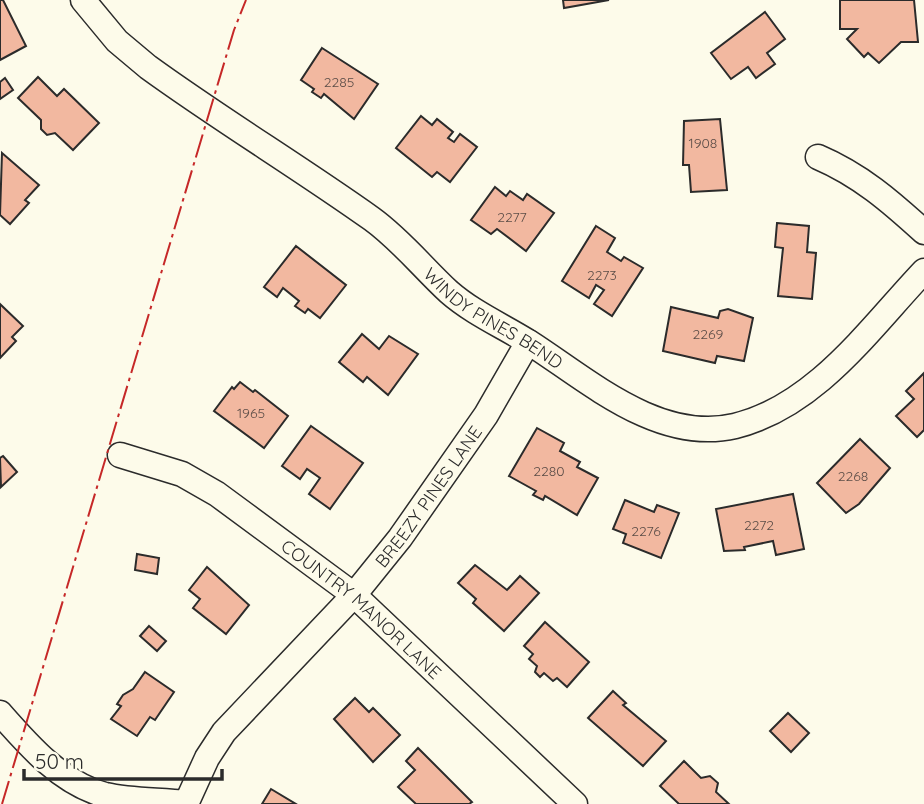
<svg xmlns="http://www.w3.org/2000/svg" width="924" height="804" font-family="Quicksand,sans-serif">
<style>
.building{fill:#f2b8a0;stroke:#2b2b2b;stroke-width:2}
.lines{fill:none;stroke-linecap:round;stroke-linejoin:round}
.minor-casing{stroke:#2b2b2b;stroke-width:27}
.minor{stroke:#fdfbea;stroke-width:24}
.power{stroke:#c62828;stroke-width:2;stroke-dasharray:24 5 3.5 5;stroke-linecap:butt}
.labels{text-anchor:middle;dominant-baseline:central;stroke-width:5;stroke-linejoin:round;paint-order:stroke}
.number-label{font-size:14px;fill:#5d4e48}
.street-label{font-size:18px;fill:#2b2b2b;stroke:#fdfbea}
</style>
<rect width="100%" height="100%" fill="#fdfbea"/>
<g class="building">
<path d="M0 0H3L26 46 0 60Z"/>
<path d="M563 0H609L564 8Z"/>
<path d="M840 0H914L918 42H901L879 63 868 53 864 57 847 39 857 29H840Z"/>
<path d="M765 12 785 39 767 53 775 64 756 78 748 67 731 79 711 53Z"/>
<path d="M322 48 378 84 354 119 324 94 321 98 312 92 314 89 301 80Z"/>
<path d="M38 77 57 96 64 89 99 123 73 150 55 133 47 135 41 129V120L18 98Z"/>
<path d="M5 78 13 90 0 99V82Z"/>
<path d="M421 116 432 125 437 119 453 132 448 138 454 142 460 134 477 147 450 182 437 172 432 177 396 148Z"/>
<path d="M720 119 727 190 691 192 689 165H683L684 121Z"/>
<path d="M2 153 39 185 25 200 29 203 10 224 0 215Z"/>
<path d="M495 187 506 196 510 191 523 200 527 194 554 213 526 251 497 229 491 234 471 220Z"/>
<path d="M777 223 809 226 807 252 816 253 812 299 778 296 783 248 775 247Z"/>
<path d="M596 226 615 238 607 252 621 261 624 257 643 268 612 316 594 304 604 290 596 285 589 298 562 281Z"/>
<path d="M296 246 346 285 320 318 308 309 305 313 295 306 299 301 283 288 277 297 264 287Z"/>
<path d="M0 304 23 326 12 337 16 341 0 358Z"/>
<path d="M671 307 718 318 720 311 728 309 753 318 744 361 717 356 715 363 663 351Z"/>
<path d="M362 334 379 349 389 336 418 354 388 395 367 377 363 382 339 362Z"/>
<path d="M924 373V430L917 437 896 416 914 399 906 391Z"/>
<path d="M240 382 253 392 255 390 288 416 264 448 214 411 232 387 234 389Z"/>
<path d="M311 426 363 463 330 509 309 494 320 478 307 469 300 479 282 466Z"/>
<path d="M537 428 564 443 560 451 580 462 577 467 598 478 577 515 545 496 543 500 533 495 536 491 509 476Z"/>
<path d="M860 439 890 468 859 504 846 513 817 483Z"/>
<path d="M3 456 17 472 1 487 0 458Z"/>
<path d="M793 494 804 549 776 555 773 541 744 547 745 550 724 551 716 509Z"/>
<path d="M625 500 654 512 657 505 679 513 661 558 623 543 626 534 613 529Z"/>
<path d="M137 554 159 558 157 574 135 570Z"/>
<path d="M475 565 507 590 520 576 539 593 504 631 473 603 476 599 458 583Z"/>
<path d="M207 567 249 605 226 634 193 608 200 599 189 590Z"/>
<path d="M545 622 589 662 567 687 557 678 553 681 544 673 540 677 535 672 537 666 529 659 533 654 524 646Z"/>
<path d="M149 626 166 641 157 651 140 636Z"/>
<path d="M145 672 174 692 155 720 150 717 137 736 111 719 121 706 117 704 123 695 133 689Z"/>
<path d="M613 691 626 703 623 705 666 741 643 766 588 718Z"/>
<path d="M355 698 369 712 373 708 400 735 373 762 334 719Z"/>
<path d="M788 713 809 733 791 752 770 731Z"/>
<path d="M418 748 472 802 469 804H416L398 787 415 770 406 761Z"/>
<path d="M684 761 701 778 710 776 718 783 716 792 729 804H679L660 786Z"/>
<path d="M271 789 296 804H262Z"/>
</g>
<g class="lines">
<g class="minor-casing">
<g id="minor">
<path id="s1" d="M83 0 117 41 148 67C221 120 299 167 372 219 401 240 423 268 449 292 473 313 503 326 530 343 589 381 659 444 735 426 816 406 869 329 924 271"/>
<path d="M818 157C860 175 890 201 924 232"/>
<path id="s2" d="M120 455 182 474 217 494 354 595 575 804"/>
<path d="M0 713C28 745 62 784 105 795 131 801 160 800 186 803"/>
<path id="s3" d="M186 804 207 758 224 732 354 595 400 538 486 415 528 342"/>
</g>
</g>
<use href="#minor" class="minor"/>
<path class="power" d="M2 804 234 30 246 0"/>
</g>
<g class="labels">
<g class="number-label">
<text x="339" y="82">2285</text>
<text x="703" y="143">1908</text>
<text x="512" y="217">2277</text>
<text x="602" y="275">2273</text>
<text x="708" y="334">2269</text>
<text x="251" y="413">1965</text>
<text x="549" y="471">2280</text>
<text x="853" y="476">2268</text>
<text x="759" y="525">2272</text>
<text x="646" y="531">2276</text>
</g>
<g class="street-label">
<text stroke="none"><textPath href="#s1" startOffset="522">WINDY PINES BEND</textPath></text>
<text stroke="none"><textPath href="#s3" startOffset="394">BREEZY PINES LANE</textPath></text>
<text stroke="none"><textPath href="#s2" startOffset="290">COUNTRY MANOR LANE</textPath></text>
</g>
</g>
<path d="M24 769v10h198v-10" fill="none" stroke="#2b2b2b" stroke-width="3.5"/>
<text x="35" y="769" font-size="21" fill="#2b2b2b" stroke="#fdfbea" stroke-width="5" paint-order="stroke">50 m</text>
</svg>
